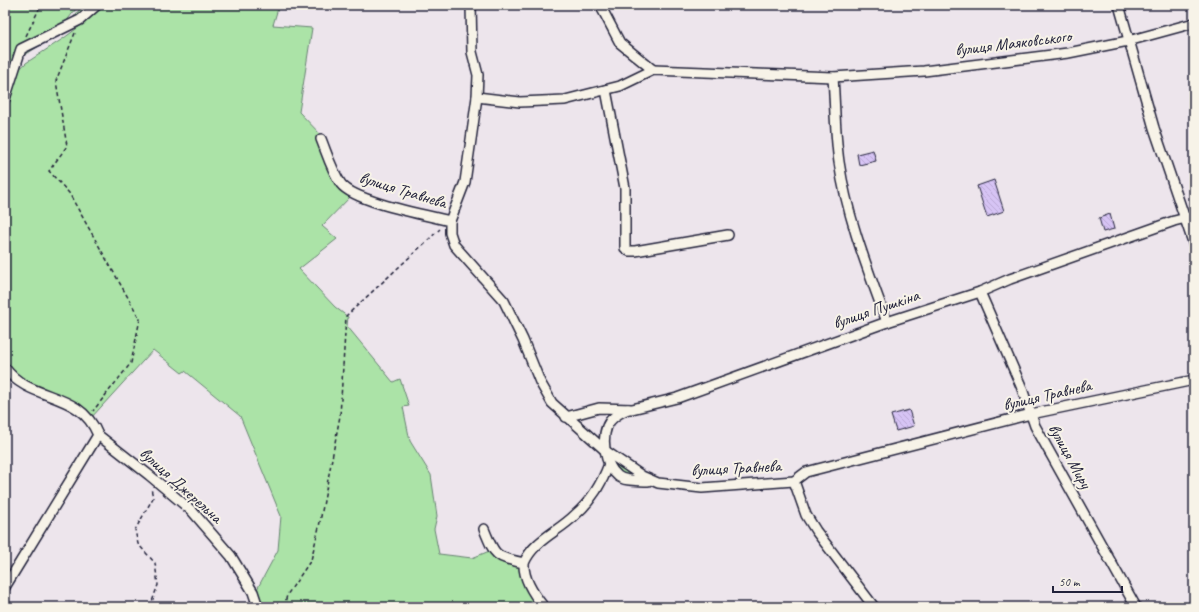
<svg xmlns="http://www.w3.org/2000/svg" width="1199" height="612" font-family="Caveat,sans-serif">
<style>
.grass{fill:#abe3a7;stroke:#668271}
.building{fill:url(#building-back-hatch);stroke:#22223b}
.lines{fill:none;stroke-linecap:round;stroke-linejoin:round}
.minor-casing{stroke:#22223b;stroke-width:12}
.path{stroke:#22223b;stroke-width:1.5;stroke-dasharray:4 3;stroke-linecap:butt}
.minor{stroke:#f7f3e8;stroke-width:9}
.labels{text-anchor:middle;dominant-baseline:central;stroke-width:4;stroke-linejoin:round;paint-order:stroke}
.street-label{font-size:17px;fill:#22223b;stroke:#f7f3e8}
</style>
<defs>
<pattern id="building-back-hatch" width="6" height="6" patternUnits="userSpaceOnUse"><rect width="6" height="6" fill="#d7c4f5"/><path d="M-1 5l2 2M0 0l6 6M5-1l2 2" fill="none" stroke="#b8a8d3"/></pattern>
</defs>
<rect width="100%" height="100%" fill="#ede5ec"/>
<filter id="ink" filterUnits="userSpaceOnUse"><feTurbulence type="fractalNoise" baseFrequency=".025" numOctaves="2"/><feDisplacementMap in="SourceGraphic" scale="8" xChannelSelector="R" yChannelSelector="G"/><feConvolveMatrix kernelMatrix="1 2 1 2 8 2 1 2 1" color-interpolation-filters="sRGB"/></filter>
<g filter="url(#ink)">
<g class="grass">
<path d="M5 5H79L55 36 12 63 5 58Z"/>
<path d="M83 5H95L69 23Z"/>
<path d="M103 5H279L273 25 312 28 299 112 322 136 319 141 352 195 322 226 337 239 299 269 335 307 348 317 347 326 393 382 400 379 409 406 403 407 410 441 431 475 437 516 434 529 439 554 472 558 492 550 525 570 546 607H260L255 593 278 550 281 516 240 416 185 371 182 373 153 350 91 418 5 370 6 103 16 72 26 63 64 38 88 20Z"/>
<path d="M617 464 639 476 625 477 614 466Z"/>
</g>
<g class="building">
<path d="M873 150 876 161 859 165 857 154Z"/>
<path d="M994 180 1004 211 987 217 977 186Z"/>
<path d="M1110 214 1114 229 1103 232 1099 218Z"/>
<path d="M909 410 914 426 896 431 891 415Z"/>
</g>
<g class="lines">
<g class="minor-casing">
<g id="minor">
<path d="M600 5 620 43 653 70"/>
<path d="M1119 5 1154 128 1194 245"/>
<path d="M833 77C835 105 835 134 839 162 847 217 868 270 887 322"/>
<path d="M606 90 625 188V248L629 251H635L728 235"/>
<path d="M477 97 520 102 565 100 620 86 653 70 833 77 924 71 1068 53 1128 41 1194 23"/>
<path d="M5 99 21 49 80 20 97 5"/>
<path d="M321 139C327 154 332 171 341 184 355 202 426 215 450 221V233L454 245 504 301 523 340 540 382 552 403 607 452 642 476 658 483 702 488 794 481 806 472 1031 414 1194 380"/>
<path d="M450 221 465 182 477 97 478 75 472 52 471 5"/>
<path d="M980 292 1021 386 1035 426 1136 607"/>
<path d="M5 368C31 403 79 389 98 435L149 475 192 511 231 556 253 592 258 607"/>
<path d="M628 409C621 412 615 415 610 421 600 435 604 465 618 476 625 482 639 480 648 481"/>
<path d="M566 417 599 408 632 409 677 398 887 322 980 292 1010 279 1174 221 1194 216"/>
<path d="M794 481 806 515 816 531 874 607"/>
<path d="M484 529C495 556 495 557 524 563 523 579 534 595 544 607"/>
<path d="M524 563C534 540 558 532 575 515 590 502 602 483 609 464"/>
<path d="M5 587 98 435"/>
</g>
</g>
<g class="path">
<path d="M75 33 56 81 67 146 49 171 69 193 140 319 131 363 93 411"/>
<path d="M26 36 41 5"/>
<path d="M150 607 158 585 155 563 138 544 135 530 153 498 151 488"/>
<path d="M284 607 287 595 311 560 319 527 340 416 346 316 440 229"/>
</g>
<use href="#minor" class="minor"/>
</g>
</g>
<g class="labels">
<g class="street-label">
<text transform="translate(1013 43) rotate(-7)">вулиця Маяковського</text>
<text transform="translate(403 190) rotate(17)">вулиця Травнева</text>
<text transform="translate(876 309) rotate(-19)">вулиця Пушкіна</text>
<text transform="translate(1047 395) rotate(-13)">вулиця Травнева</text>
<text transform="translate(1070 456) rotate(61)">вулиця Миру</text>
<text transform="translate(736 468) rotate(-3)">вулиця Травнева</text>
<text transform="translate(181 485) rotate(42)">вулиця Джерельна</text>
</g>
</g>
<rect width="1199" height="612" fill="none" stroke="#f7f3e8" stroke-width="20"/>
<rect x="10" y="10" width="1179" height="592" fill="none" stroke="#22223b" stroke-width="1.5" filter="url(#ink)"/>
<path d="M1053 586v6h69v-6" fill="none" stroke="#22223b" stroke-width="2"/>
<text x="1059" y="586" font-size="12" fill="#22223b" stroke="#f7f3e8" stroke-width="3" paint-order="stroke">50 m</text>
</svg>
